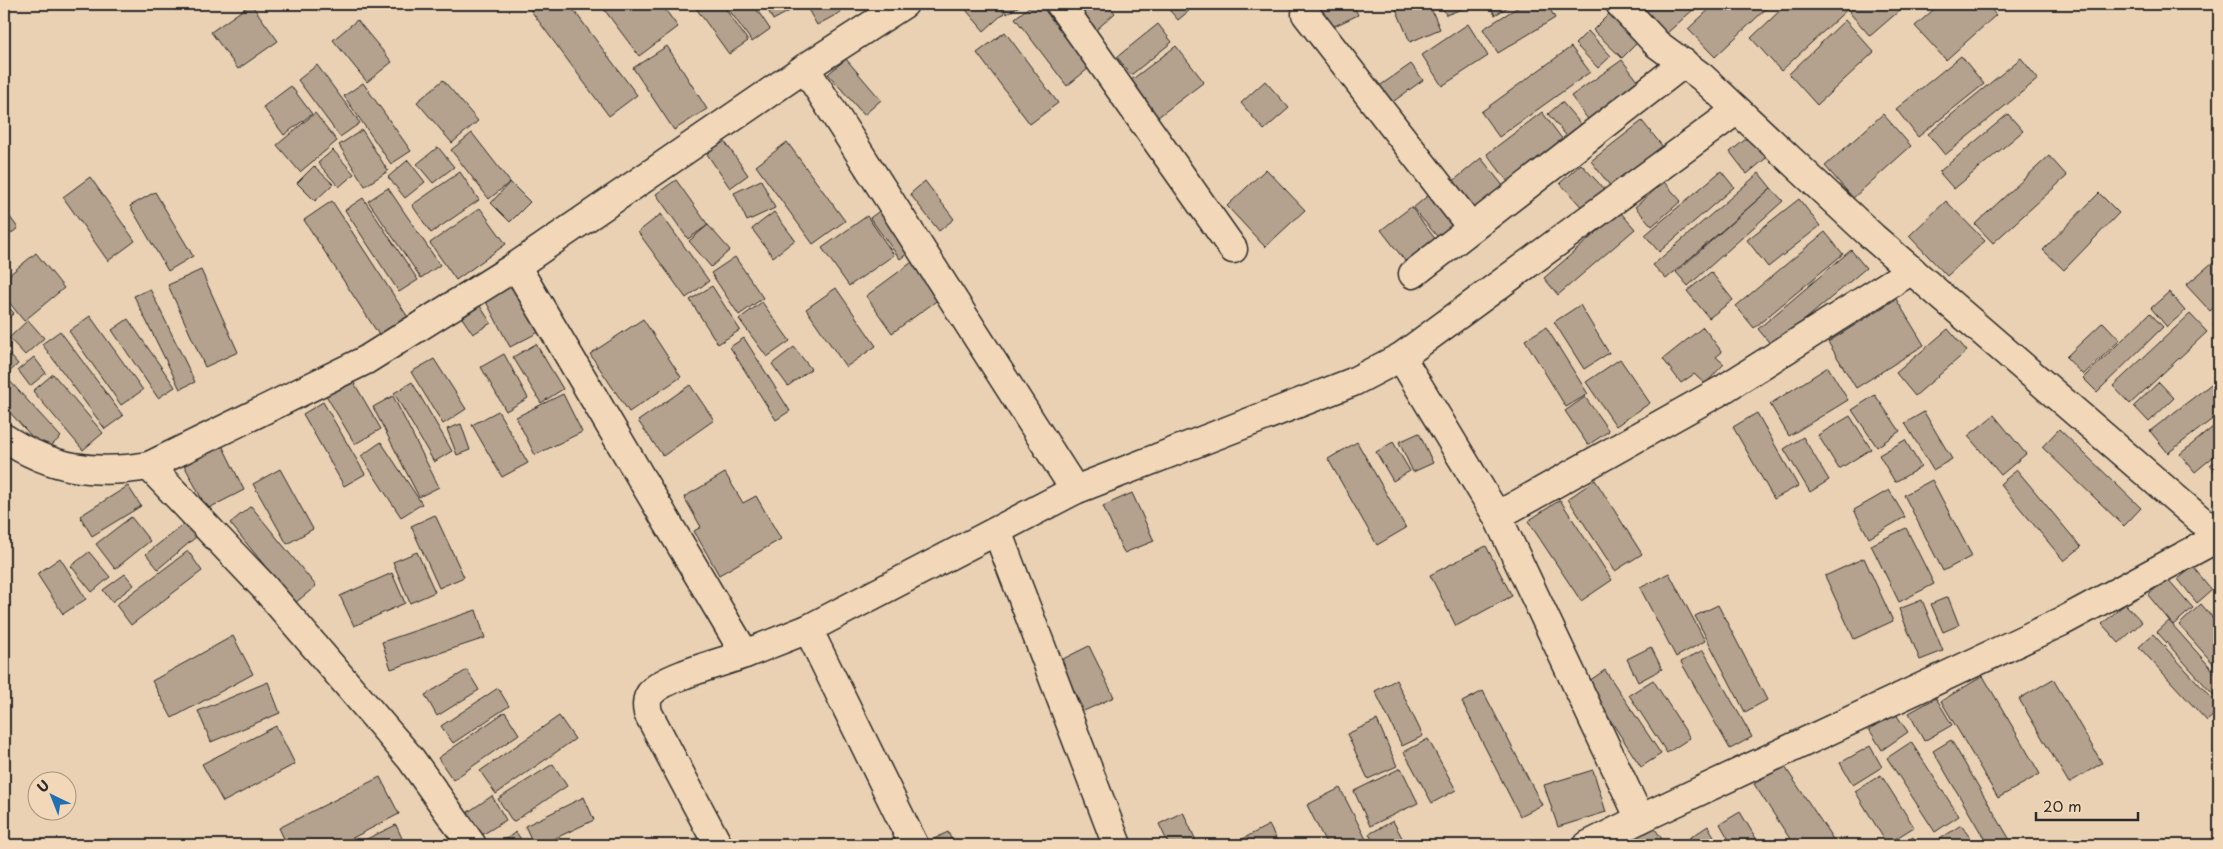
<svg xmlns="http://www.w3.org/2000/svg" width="2223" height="849" font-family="'Playpen Sans',sans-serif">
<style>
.building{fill:#b4a28e;stroke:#2b2b2b}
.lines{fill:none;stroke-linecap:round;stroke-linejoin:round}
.minor-casing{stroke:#2b2b2b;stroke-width:31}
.minor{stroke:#f2d8b9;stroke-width:28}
</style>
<rect width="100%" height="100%" fill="#ead1b3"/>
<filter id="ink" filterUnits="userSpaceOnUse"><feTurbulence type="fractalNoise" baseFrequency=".02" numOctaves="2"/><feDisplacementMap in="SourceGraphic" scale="10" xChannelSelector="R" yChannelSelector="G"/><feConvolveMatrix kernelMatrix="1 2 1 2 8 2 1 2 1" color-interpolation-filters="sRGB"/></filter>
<g filter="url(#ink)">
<g class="building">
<path d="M251 4 278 41 238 69 211 32Z"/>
<path d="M526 4H569L637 95 609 116Z"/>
<path d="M600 4H661L678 27 639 56Z"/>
<path d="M693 4H722L748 41 729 54Z"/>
<path d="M725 4H753L770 29 752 42Z"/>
<path d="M765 4H793L795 8 773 20Z"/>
<path d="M805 4H836L841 12 817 25Z"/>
<path d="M961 4H996L1004 13 984 31Z"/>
<path d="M999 4H1022L1007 14Z"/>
<path d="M1033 4H1040L1089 68 1067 86 1015 18Z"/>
<path d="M1070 4H1107L1115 13 1095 31Z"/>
<path d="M1164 4H1197L1178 20Z"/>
<path d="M1317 4H1353L1358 15 1328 29Z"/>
<path d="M1394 4H1429L1440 29 1410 42Z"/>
<path d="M1441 4H1475L1446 15Z"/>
<path d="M1489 4H1513L1495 15Z"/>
<path d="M1523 4H1547L1555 18 1498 53 1483 29Z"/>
<path d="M1646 4H1691L1695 8 1666 34 1642 7Z"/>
<path d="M1715 4H1771L1715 57 1688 29Z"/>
<path d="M1787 4H1853L1781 71 1751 38Z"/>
<path d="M1858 4H1907L1870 36 1849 12Z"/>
<path d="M1940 4H1986L1996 15 1946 60 1915 26Z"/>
<path d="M2212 4H2219V14Z"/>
<path d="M1613 10 1641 39 1622 58 1593 30Z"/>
<path d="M357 20 392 62 367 82 333 40Z"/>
<path d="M1845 20 1874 52 1817 105 1789 74Z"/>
<path d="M1158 24 1172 42 1131 75 1117 57Z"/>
<path d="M1468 24 1488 56 1442 86 1422 55Z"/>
<path d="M1588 31 1611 56 1598 68 1575 44Z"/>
<path d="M1005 32 1058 103 1030 124 977 53Z"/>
<path d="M667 46 707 109 674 130 633 68Z"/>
<path d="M1176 46 1204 82 1158 117 1130 81Z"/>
<path d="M1571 47 1590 72 1499 137 1481 112Z"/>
<path d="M1961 56 1984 84 1918 137 1896 109Z"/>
<path d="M2021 58 2038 79 1945 155 1928 134Z"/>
<path d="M846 59 881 100 864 115 828 74Z"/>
<path d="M1622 60 1644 89 1593 126 1571 96Z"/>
<path d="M1411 64 1423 80 1387 106 1375 89Z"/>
<path d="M317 65 360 123 340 137 298 80Z"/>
<path d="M443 80 478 121 452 143 417 102Z"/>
<path d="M1265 81 1289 108 1264 130 1241 103Z"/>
<path d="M363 83 411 151 391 164 344 96Z"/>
<path d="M291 86 312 114 284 135 263 107Z"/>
<path d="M1562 102 1585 129 1571 141 1548 114Z"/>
<path d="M1542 112 1566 144 1511 186 1487 154Z"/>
<path d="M315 113 337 141 300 172 277 145Z"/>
<path d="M1883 114 1911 146 1853 198 1825 166Z"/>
<path d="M2008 114 2023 131 1954 189 1939 172Z"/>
<path d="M1642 121 1663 147 1611 187 1591 161Z"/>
<path d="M362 130 388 171 365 186 339 145Z"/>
<path d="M472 133 510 182 489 199 451 150Z"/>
<path d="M1753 133 1771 154 1747 174 1730 152Z"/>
<path d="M723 139 748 175 730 188 705 151Z"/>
<path d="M787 142 845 221 813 244 756 166Z"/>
<path d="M438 147 454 167 433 183 417 164Z"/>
<path d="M333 150 354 174 339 187 318 163Z"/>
<path d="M2049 156 2067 176 1993 243 1975 224Z"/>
<path d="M1481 158 1504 187 1474 210 1452 182Z"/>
<path d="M408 160 425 182 405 198 388 177Z"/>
<path d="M1581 164 1607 192 1586 212 1560 183Z"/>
<path d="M314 166 333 184 315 201 297 183Z"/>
<path d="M1266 169 1305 210 1265 247 1227 206Z"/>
<path d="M1721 171 1734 187 1659 252 1645 235Z"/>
<path d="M460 172 479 200 431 233 412 205Z"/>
<path d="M1759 173 1771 188 1666 279 1653 265Z"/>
<path d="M90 177 135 241 108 261 63 197Z"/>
<path d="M676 180 708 225 688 239 656 194Z"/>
<path d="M761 180 775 208 747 221 734 193Z"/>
<path d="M925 181 954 219 939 231 910 194Z"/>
<path d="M510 182 530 202 510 222 491 203Z"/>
<path d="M1664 182 1681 201 1652 226 1635 207Z"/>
<path d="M388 188 440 265 421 278 368 201Z"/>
<path d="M1771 188 1783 201 1688 286 1676 272Z"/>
<path d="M1436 189 1464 222 1442 242 1413 208Z"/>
<path d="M155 192 193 256 168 271 130 206Z"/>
<path d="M2099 193 2119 213 2064 270 2043 250Z"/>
<path d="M363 198 418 280 399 292 345 210Z"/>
<path d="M1799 199 1820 226 1768 267 1747 240Z"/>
<path d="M332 201 411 322 383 341 304 220Z"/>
<path d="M1946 201 1985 241 1947 276 1909 236Z"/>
<path d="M886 206 916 247 900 259 870 218Z"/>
<path d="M1411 207 1439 244 1409 266 1381 230Z"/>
<path d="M480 208 506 244 456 280 430 243Z"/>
<path d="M4 209 18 228 4 239Z"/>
<path d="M774 212 795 240 773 257 752 229Z"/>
<path d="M1620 212 1635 229 1558 295 1544 278Z"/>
<path d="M661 214 709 281 686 298 638 232Z"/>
<path d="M867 216 894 255 849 286 822 248Z"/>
<path d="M708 225 730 250 711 267 689 241Z"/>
<path d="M1825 232 1843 254 1754 328 1736 306Z"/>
<path d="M1851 250 1866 268 1773 347 1758 329Z"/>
<path d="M36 253 64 288 24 321 4 296V279Z"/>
<path d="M735 257 763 298 739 315 711 273Z"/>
<path d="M919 257 946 294 892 333 866 296Z"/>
<path d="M2219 257V303L2210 311 2186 285Z"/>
<path d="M201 270 238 352 205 367 168 285Z"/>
<path d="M1711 272 1733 300 1709 318 1687 291Z"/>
<path d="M512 281 539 332 510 347 483 296Z"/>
<path d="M712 286 740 330 718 344 690 300Z"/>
<path d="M836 288 876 346 846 367 806 309Z"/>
<path d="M150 289 195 382 180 389 134 296Z"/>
<path d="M2169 292 2185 311 2167 327 2151 308Z"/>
<path d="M1896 299 1924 345 1856 388 1828 342Z"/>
<path d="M762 302 790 341 767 357 739 319Z"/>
<path d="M4 303 14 313 4 322Z"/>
<path d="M1580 305 1609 353 1584 369 1554 322Z"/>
<path d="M480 306 491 323 473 334 462 318Z"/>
<path d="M2150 313 2163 327 2097 392 2083 378Z"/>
<path d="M2190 314 2207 332 2130 404 2113 386Z"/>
<path d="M90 316 143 390 121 405 69 331Z"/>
<path d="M2219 318V331L2213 324Z"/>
<path d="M128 319 175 387 158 398 112 330Z"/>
<path d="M643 319 681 377 629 412 590 354Z"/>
<path d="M28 320 44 338 25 355 9 338Z"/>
<path d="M2103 322 2120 340 2083 375 2066 357Z"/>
<path d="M1546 327 1588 394 1566 407 1525 340Z"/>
<path d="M1703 327 1722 352 1716 357 1724 364 1705 384 1694 374 1681 383 1663 359Z"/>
<path d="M1948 329 1967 351 1915 396 1896 373Z"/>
<path d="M60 331 123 416 105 429 42 344Z"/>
<path d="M744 338 790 411 776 420 730 347Z"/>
<path d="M536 344 563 389 541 403 513 357Z"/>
<path d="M794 347 811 369 788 386 772 364Z"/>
<path d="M4 348 18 364 4 377Z"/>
<path d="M504 354 528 398 506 411 481 367Z"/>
<path d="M34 357 46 373 30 386 18 370Z"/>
<path d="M434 359 466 409 443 424 411 372Z"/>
<path d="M1620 359 1650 403 1616 426 1586 382Z"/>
<path d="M1828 367 1848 400 1789 436 1770 404Z"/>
<path d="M53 374 103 433 83 450 33 391Z"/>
<path d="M350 376 381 429 355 444 324 392Z"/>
<path d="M7 378 61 437 45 451 4 406V381Z"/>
<path d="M2219 378V414L2168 453 2150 431Z"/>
<path d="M412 382 452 451 434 462 394 393Z"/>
<path d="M2159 382 2174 398 2149 422 2134 406Z"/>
<path d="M690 385 714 420 663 456 638 421Z"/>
<path d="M563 394 582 432 535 455 516 417Z"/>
<path d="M1875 395 1900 431 1877 447 1852 410Z"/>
<path d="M393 396 439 487 419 497 373 407Z"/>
<path d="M1585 397 1609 431 1588 445 1565 411Z"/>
<path d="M323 402 365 474 344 486 303 414Z"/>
<path d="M498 411 528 463 502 477 472 425Z"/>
<path d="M1924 412 1952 459 1933 470 1905 423Z"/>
<path d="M1757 413 1798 486 1774 499 1733 427Z"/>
<path d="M1994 415 2026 454 2001 475 1968 436Z"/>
<path d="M1850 416 1871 449 1839 469 1818 435Z"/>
<path d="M2219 422V452L2195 472 2180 454Z"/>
<path d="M461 424 470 450 457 455 447 429Z"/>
<path d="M2059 429 2141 508 2124 526 2042 447Z"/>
<path d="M1419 433 1433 463 1413 472 1399 442Z"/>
<path d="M1803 437 1829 480 1810 492 1784 449Z"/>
<path d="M1905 440 1921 467 1895 482 1879 455Z"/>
<path d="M381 442 422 504 401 517 361 456Z"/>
<path d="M1357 442 1406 528 1377 545 1328 459Z"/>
<path d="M1393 442 1410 471 1393 481 1376 452Z"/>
<path d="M222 445 244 490 207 509 184 465Z"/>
<path d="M2219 458V477L2210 465Z"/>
<path d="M280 469 313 529 287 544 253 484Z"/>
<path d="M2017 470 2081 547 2064 561 2000 484Z"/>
<path d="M725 473 743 503 756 496 781 539 719 575 694 531 701 527 684 497Z"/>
<path d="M1595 480 1642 554 1615 571 1568 499Z"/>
<path d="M1932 480 1972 556 1943 571 1904 495Z"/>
<path d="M128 486 141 506 92 536 80 516Z"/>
<path d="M1889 490 1905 517 1869 538 1854 510Z"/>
<path d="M1132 493 1154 541 1124 553 1103 506Z"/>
<path d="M1560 500 1612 580 1581 601 1528 521Z"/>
<path d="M251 506 316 586 295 603 230 523Z"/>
<path d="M435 515 464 577 439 588 411 526Z"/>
<path d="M131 517 150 541 115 569 96 544Z"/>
<path d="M185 523 196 537 158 569 146 554Z"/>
<path d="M1906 528 1934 584 1899 602 1871 545Z"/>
<path d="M1486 546 1512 596 1456 626 1430 575Z"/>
<path d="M188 551 202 571 131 625 116 605Z"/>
<path d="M89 552 110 577 92 592 71 566Z"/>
<path d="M417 552 435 592 410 603 393 562Z"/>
<path d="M60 558 86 599 63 614 37 574Z"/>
<path d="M1864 558 1893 621 1854 639 1825 576Z"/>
<path d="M2193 567 2212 590 2197 603 2178 579Z"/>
<path d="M392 573 405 603 354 626 340 596Z"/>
<path d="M1669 573 1705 641 1676 657 1640 588Z"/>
<path d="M125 574 134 585 112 602 103 590Z"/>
<path d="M2167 578 2193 608 2173 625 2148 595Z"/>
<path d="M1948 597 1959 625 1943 632 1931 604Z"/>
<path d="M1922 600 1943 651 1920 660 1899 609Z"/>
<path d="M2125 604 2142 622 2119 643 2102 624Z"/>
<path d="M2201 604 2219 625V670L2179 625Z"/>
<path d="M1718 605 1767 700 1745 712 1695 616Z"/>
<path d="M476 610 485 638 391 669 382 642Z"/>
<path d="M2169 621 2219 677V701L2157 632Z"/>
<path d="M2153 634 2219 706V710L2207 721 2139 647Z"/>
<path d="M233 636 253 674 172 718 152 681Z"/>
<path d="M1089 646 1114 697 1084 711 1059 661Z"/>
<path d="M1651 647 1662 669 1638 682 1627 659Z"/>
<path d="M1703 650 1752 737 1730 749 1681 662Z"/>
<path d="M467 670 479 690 437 716 425 695Z"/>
<path d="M1605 670 1661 754 1641 767 1586 683Z"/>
<path d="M1983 676 2040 774 1998 798 1941 701Z"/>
<path d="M2053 679 2102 763 2069 783 2019 699Z"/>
<path d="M1396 680 1423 736 1402 746 1375 691Z"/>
<path d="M1653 680 1690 738 1667 753 1629 695Z"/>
<path d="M268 682 280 713 211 742 198 711Z"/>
<path d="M498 688 509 706 453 743 441 726Z"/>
<path d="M1483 691 1542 805 1520 816 1462 702Z"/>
<path d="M1936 698 1952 725 1924 741 1909 713Z"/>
<path d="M1889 704 1908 732 1882 750 1864 721Z"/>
<path d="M505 712 519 734 453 780 438 758Z"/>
<path d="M559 716 575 739 496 794 480 771Z"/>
<path d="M1377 720 1397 766 1368 779 1347 734Z"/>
<path d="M276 726 295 764 223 802 202 764Z"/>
<path d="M1428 739 1456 790 1432 803 1404 752Z"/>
<path d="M1951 740 2013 845H1988L1933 751Z"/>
<path d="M1911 742 1959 816 1935 832 1887 758Z"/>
<path d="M1870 746 1882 767 1853 785 1840 763Z"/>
<path d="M553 764 567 786 513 822 498 799Z"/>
<path d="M1783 764 1837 845H1794L1754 784Z"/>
<path d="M1401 768 1418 803 1370 826 1354 791Z"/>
<path d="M1593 770 1606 812 1558 827 1544 785Z"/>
<path d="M1881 775 1914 827 1887 844 1855 791Z"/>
<path d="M380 777 399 814 339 845H287L279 828Z"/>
<path d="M1340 788 1369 845H1327L1307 805Z"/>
<path d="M492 796 506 820 482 835 468 812Z"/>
<path d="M584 797 594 820 541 845H534L525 826Z"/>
<path d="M1183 812 1198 845H1169L1159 824Z"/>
<path d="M1740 812 1760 845H1732L1720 824Z"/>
<path d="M1393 821 1406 845H1375L1369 834Z"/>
<path d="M1651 823 1666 845H1621L1620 844Z"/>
<path d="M396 825 405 845H354Z"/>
<path d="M1269 825 1278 842 1273 845H1236L1235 843Z"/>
<path d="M1961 825 1975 845H1931Z"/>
<path d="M1708 826 1719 845H1679Z"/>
<path d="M516 832 525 845H497Z"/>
<path d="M948 832 954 845H929L928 842Z"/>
<path d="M1913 837 1919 845H1902Z"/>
<path d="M2073 839 2077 845H2063Z"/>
</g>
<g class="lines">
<g class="minor-casing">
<g id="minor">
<path d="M1060 4 1233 249"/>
<path d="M1620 4 1657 44 1702 77 1873 237 2219 536"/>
<path d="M1306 14 1472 228"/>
<path d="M805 68 1075 490"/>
<path d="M516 266 745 654 808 629 1075 490 1353 382 1401 357 1497 516 1640 819"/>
<path d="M1413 274 1684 63"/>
<path d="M1401 357 1737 110"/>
<path d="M4 438C52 469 93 475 149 466L264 587 411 759 472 845"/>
<path d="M149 466 366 360 516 266 805 68 904 4"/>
<path d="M1497 516 1722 390 1912 270"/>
<path d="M997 531 1117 845"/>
<path d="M808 629 914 845"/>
<path d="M718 845 648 713C646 704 646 697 653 691 667 676 724 662 745 654"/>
<path d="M1588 845 1640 819 2063 621 2219 537"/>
</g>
</g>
<use href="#minor" class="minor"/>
</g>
</g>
<rect width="2223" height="849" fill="none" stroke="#f2d8b9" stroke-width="20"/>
<rect x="10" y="10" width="2203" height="829" fill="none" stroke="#2b2b2b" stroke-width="2" filter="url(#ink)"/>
<g transform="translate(52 796) rotate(317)"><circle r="24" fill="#f2d8b9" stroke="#a29380"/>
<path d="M0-4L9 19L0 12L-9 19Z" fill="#1f6fb2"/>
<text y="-8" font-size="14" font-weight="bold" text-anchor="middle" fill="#2b2b2b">U</text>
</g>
<path d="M2036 812v8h102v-8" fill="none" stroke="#2b2b2b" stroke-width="2.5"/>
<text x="2043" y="812" font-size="15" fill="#2b2b2b" stroke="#f2d8b9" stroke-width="4" paint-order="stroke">20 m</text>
</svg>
